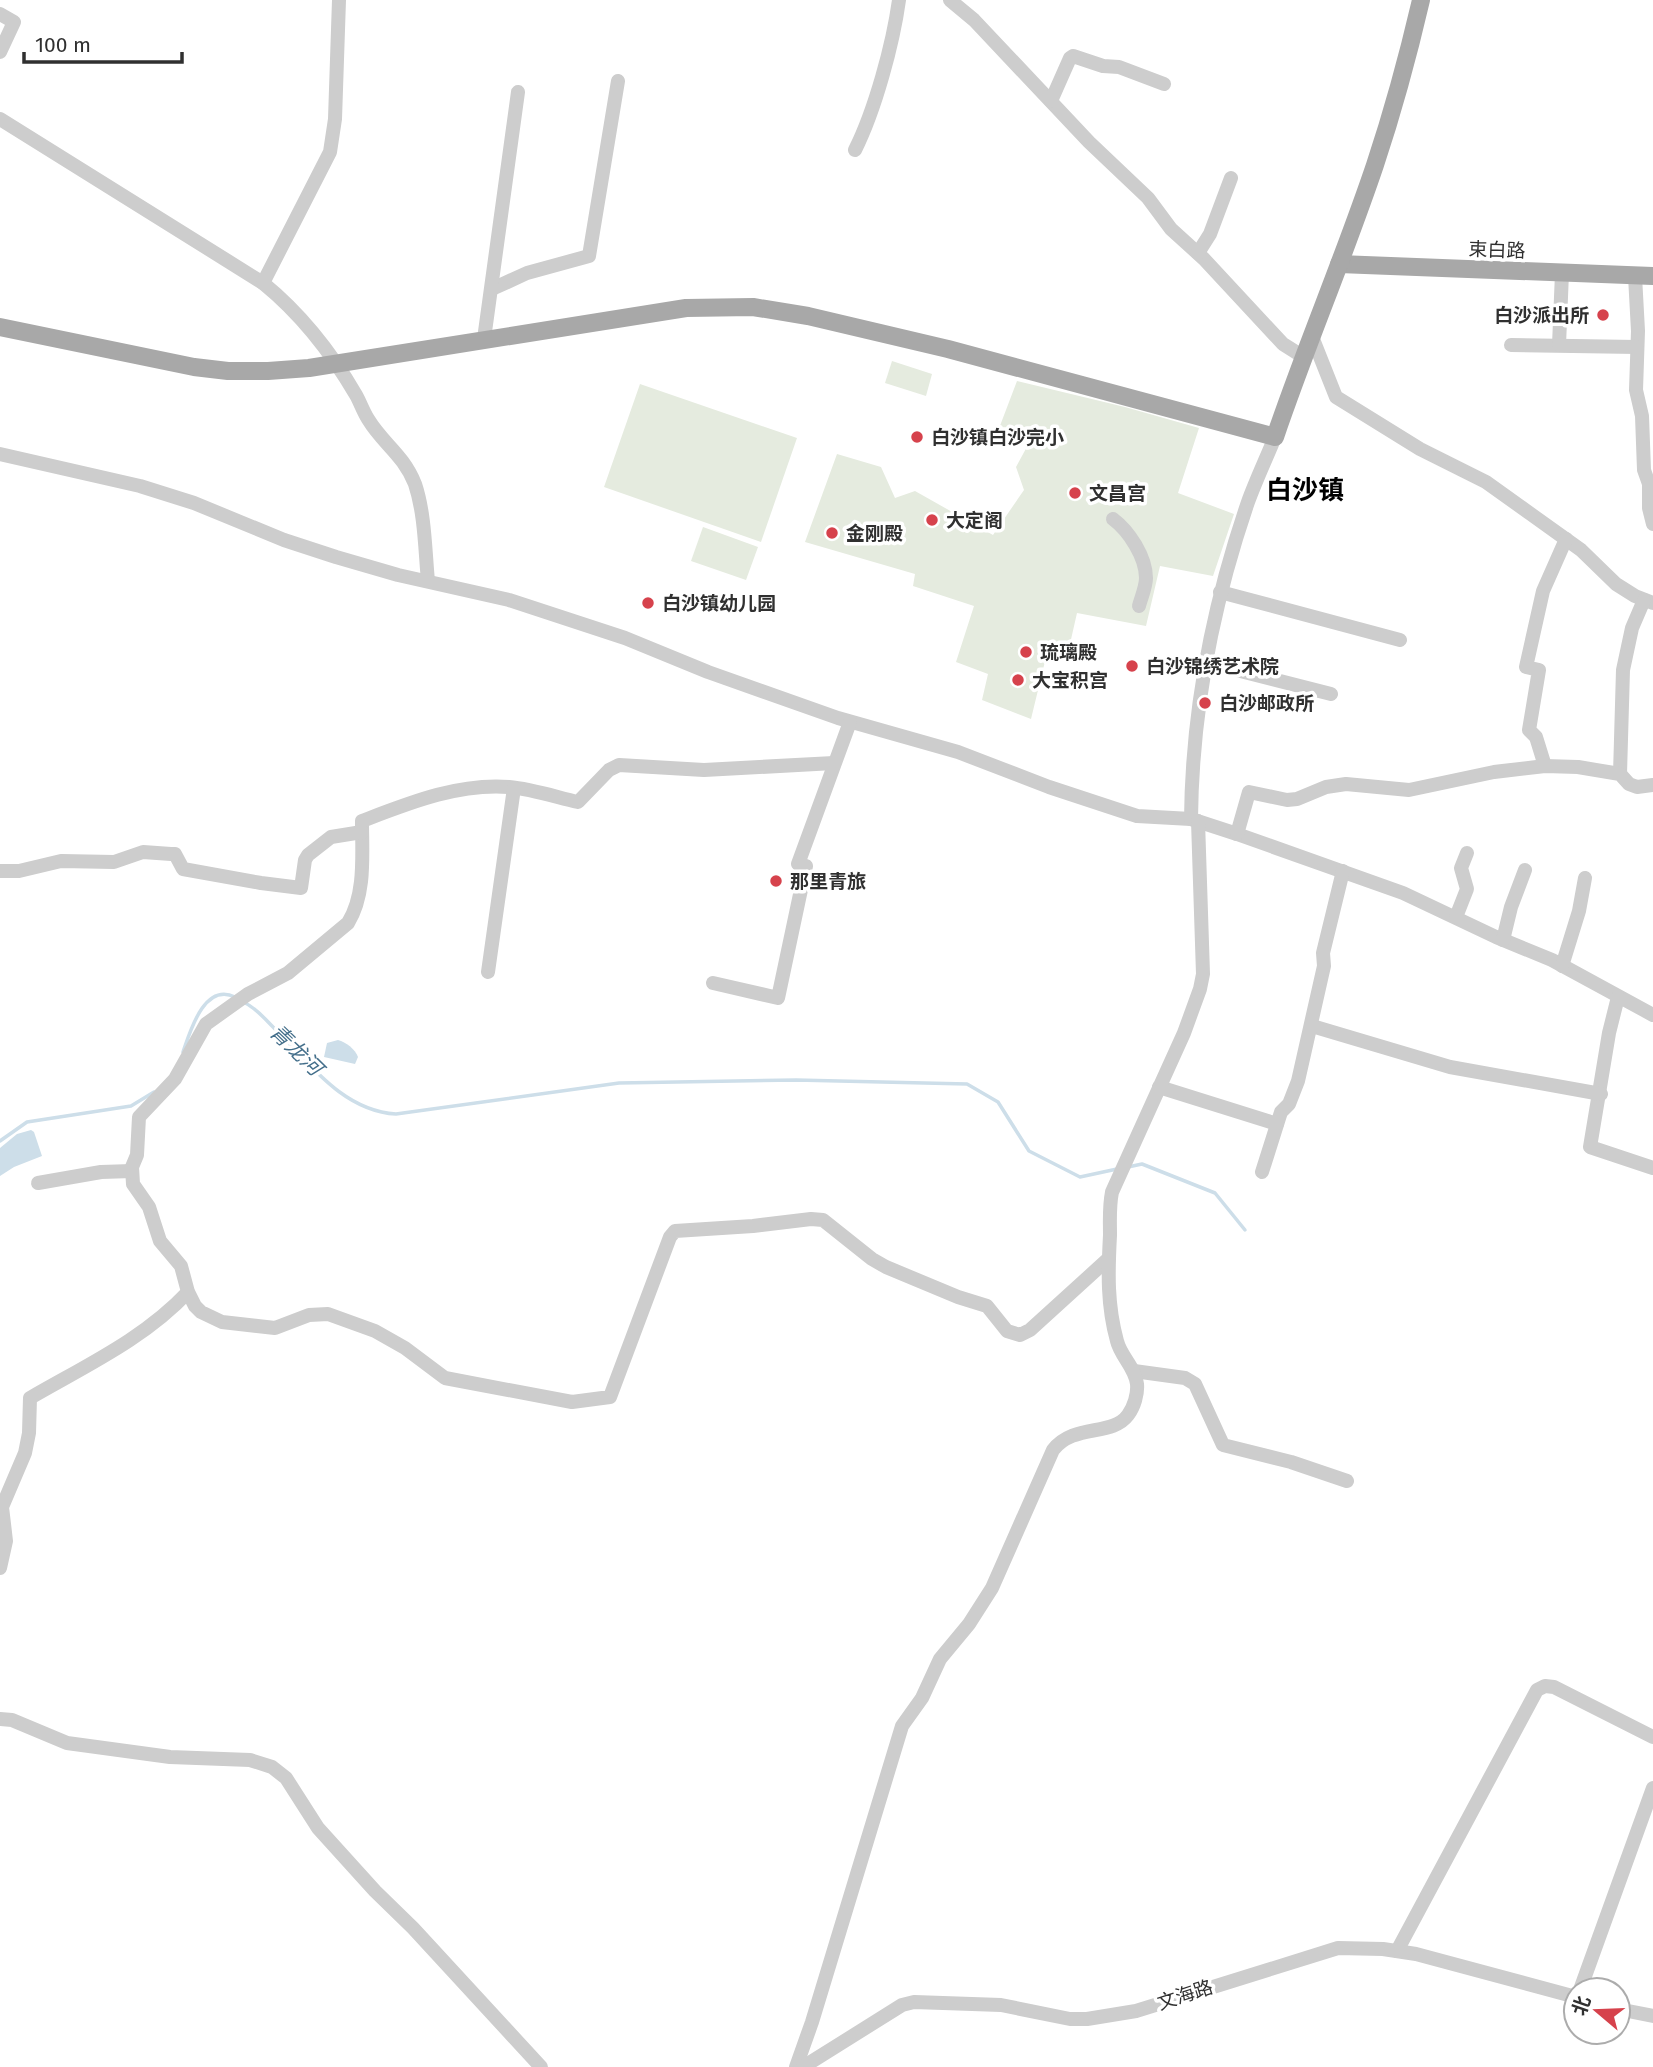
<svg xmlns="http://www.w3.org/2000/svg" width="1653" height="2067" font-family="'Fira Sans','Noto Sans SC',sans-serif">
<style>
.green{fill:#e5ebdf}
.water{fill:#cddee9}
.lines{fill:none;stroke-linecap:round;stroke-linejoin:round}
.stream{stroke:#cddee9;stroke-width:3.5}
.minor{stroke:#cdcdcd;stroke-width:14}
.major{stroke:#a8a8a8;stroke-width:18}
.poi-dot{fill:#d6424c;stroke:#fff;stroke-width:2.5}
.labels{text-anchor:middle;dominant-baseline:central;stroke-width:7;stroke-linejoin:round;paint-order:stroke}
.street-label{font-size:19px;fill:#303030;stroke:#fff}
.poi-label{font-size:19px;font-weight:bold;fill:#303030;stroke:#fff;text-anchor:start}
.water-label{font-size:21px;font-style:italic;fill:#446f8b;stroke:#fff}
.district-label{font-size:26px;font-weight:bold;fill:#000;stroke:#fff}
</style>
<rect width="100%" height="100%" fill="#fff"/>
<g class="green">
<path d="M892 361 932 374 926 396 885 383Z"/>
<path d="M1017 381 1125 407 1199 428 1178 493 1234 514 1213 576 1160 566 1146 626 1077 613 1067 657 1047 653 1031 719 982 700 988 674 956 662 974 606 913 586 915 574 805 542 837 454 881 467 895 498 915 491 993 535 1024 490 1016 467 1029 443 998 431Z"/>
<path d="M640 384 797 438 761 542 604 487Z"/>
<path d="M703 527 758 547 746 580 691 561Z"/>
</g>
<g class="water">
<path d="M338 1040C346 1042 355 1049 358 1057L355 1064 324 1057 327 1043Z"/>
<path d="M31 1130 34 1132 42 1156 14 1167 0 1176V1148L17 1134Z"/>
</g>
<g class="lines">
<g class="stream">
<path d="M245 1003C256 1008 265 1019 274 1028 309 1063 343 1111 396 1114L619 1083 796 1080 967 1084 998 1102 1029 1151 1080 1177 1117 1169"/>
<path d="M183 1052C190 1032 204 982 235 997"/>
<path d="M0 1141 27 1122 131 1106 154 1092"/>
<path d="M1128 1167 1142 1164 1215 1193 1245 1230"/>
</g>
<g class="minor">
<path d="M950 0 974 20 1089 142 1148 198 1171 229 1204 259 1283 344 1302 356"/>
<path d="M0 14 14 22 0 52"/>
<path d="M1051 101 1070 58 1073 56 1103 66 1119 67 1164 84"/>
<path d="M0 119 263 283C301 314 331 352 356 395 360 402 363 411 368 419 383 444 403 454 415 484 425 514 425 550 428 581"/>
<path d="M855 150C875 110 893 44 899 0"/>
<path d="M1198 253 1210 234 1231 178"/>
<path d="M1635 276 1638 331 1636 390 1642 416 1644 470 1649 484V508L1653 524"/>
<path d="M263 283 330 152 335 119 339 0"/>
<path d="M492 289 527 273 589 256 618 81"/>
<path d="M1311 334 1336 397 1420 449 1486 482 1581 550 1616 584 1635 596 1653 603"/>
<path d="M484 339 518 92"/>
<path d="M1511 345 1637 347"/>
<path d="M1559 345 1562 273"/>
<path d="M0 454 140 486 194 503 284 540 336 557 398 575 509 600 625 638 708 672 838 718 958 752 1049 787 1137 816 1191 819 1237 834 1403 893 1496 937 1552 960 1653 1015"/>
<path d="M1113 519C1129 531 1146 557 1146 578 1146 587 1141 598 1139 606"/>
<path d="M1220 592 1400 640"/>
<path d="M1205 662 1331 694"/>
<path d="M834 763 704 770 619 765 609 770 578 802C556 797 532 789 509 787 458 783 409 803 362 821 362 854 366 894 348 923L288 973 248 994 206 1024 175 1079 139 1117 137 1155 132 1167 133 1184 149 1207 160 1241 181 1266 188 1292 195 1306 201 1312 222 1322 275 1328 309 1315 328 1314 375 1331 405 1348 445 1378 572 1402 610 1397 670 1237 675 1231 753 1226 811 1219 823 1220 872 1259 886 1267 958 1297 987 1306 1007 1331 1020 1335 1030 1330 1107 1260"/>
<path d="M1545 766 1536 737 1529 730 1539 670 1526 667 1543 591 1566 539"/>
<path d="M1620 774 1623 670 1632 628 1644 600"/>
<path d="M1191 819C1192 711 1213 604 1248 502 1256 480 1266 459 1275 437"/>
<path d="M1237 834 1249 792 1287 800 1297 799 1326 787 1346 784 1409 790 1494 772 1545 766 1578 767 1620 774 1629 784 1637 787 1653 785"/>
<path d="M0 871H19L61 861 114 862 143 852 171 854H175L183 869 261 883 301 888 305 860 308 855 331 837 362 832"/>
<path d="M1456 917 1467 889 1461 868 1467 853"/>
<path d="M1503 940 1511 907 1525 870"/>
<path d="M1562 966 1579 911 1585 878"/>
<path d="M488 972 514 788"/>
<path d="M713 983 778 998 806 866 798 864 850 722"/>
<path d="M1618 997 1609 1033 1590 1147 1653 1168"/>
<path d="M1312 1026 1450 1067 1601 1094"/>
<path d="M1159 1087 1277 1124"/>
<path d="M1262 1172 1281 1112 1289 1104 1298 1081 1324 966 1323 953 1343 871"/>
<path d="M38 1183 101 1172 132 1171"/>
<path d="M1134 1371 1185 1378 1195 1384 1223 1445 1291 1462 1347 1481"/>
<path d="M0 1568 6 1541 2 1507 25 1453 29 1433 30 1398C85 1366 144 1339 188 1292"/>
<path d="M0 1719 12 1720 67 1743 170 1757 250 1760 272 1767 286 1778 318 1828 375 1891 413 1928 541 2067"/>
<path d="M1397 1951 1537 1690 1545 1686 1554 1687 1653 1737"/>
<path d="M1580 1990 1653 1788"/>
<path d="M1618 2009 1653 2016"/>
<path d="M796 2067 812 2022 902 1726 922 1698 940 1659 969 1624 992 1588 1053 1450C1074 1423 1112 1437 1128 1415 1134 1407 1138 1394 1137 1384 1135 1367 1121 1357 1117 1341 1107 1305 1108 1272 1110 1235 1110 1220 1109 1207 1112 1192L1184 1033 1200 989 1203 974 1198 821"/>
<path d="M803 2067 902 2005 914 2002 1001 2005 1070 2019H1087L1136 2011 1338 1948 1383 1949 1416 1954 1576 1997"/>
</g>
<g class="major">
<path d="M1339 264 1653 276"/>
<path d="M0 327 194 367 228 371H268L309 368 686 308 753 307 808 316 948 349 1275 437C1306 346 1344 257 1375 165 1393 111 1408 56 1421 0"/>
</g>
</g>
<g class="poi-dot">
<circle cx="1603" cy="315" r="7"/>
<circle cx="917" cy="437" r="7"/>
<circle cx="1075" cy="493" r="7"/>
<circle cx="932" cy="520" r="7"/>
<circle cx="832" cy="533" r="7"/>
<circle cx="648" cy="603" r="7"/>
<circle cx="1026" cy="652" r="7"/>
<circle cx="1132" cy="666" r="7"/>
<circle cx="1018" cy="680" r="7"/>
<circle cx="1205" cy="703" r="7"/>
<circle cx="776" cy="881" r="7"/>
</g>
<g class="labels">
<g class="street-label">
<text transform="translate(1497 250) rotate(2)">束白路</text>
<text transform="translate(1185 1995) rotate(-18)">文海路</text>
</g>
<g class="poi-label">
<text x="1589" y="315" text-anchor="end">白沙派出所</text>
<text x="931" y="437">白沙镇白沙完小</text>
<text x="1089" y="493">文昌宫</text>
<text x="946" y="520">大定阁</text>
<text x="846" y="533">金刚殿</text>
<text x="662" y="603">白沙镇幼儿园</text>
<text x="1040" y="652">琉璃殿</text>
<text x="1146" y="666">白沙锦绣艺术院</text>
<text x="1032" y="680">大宝积宫</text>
<text x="1219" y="703">白沙邮政所</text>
<text x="790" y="881">那里青旅</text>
</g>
<g class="water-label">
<text transform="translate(296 1050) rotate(44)">青龙河</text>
</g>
<g class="district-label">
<text x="1305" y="490">白沙镇</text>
</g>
</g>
<g transform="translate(1597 2011) rotate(289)"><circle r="33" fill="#ffffff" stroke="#acacac" stroke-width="2"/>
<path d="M0-5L12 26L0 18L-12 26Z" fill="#d6424c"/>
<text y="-10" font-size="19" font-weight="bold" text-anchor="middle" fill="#303030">北</text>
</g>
<path d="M24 52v10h158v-10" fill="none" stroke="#303030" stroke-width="3.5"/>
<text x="35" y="52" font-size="21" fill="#303030" stroke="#ffffff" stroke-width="5" paint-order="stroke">100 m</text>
</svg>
